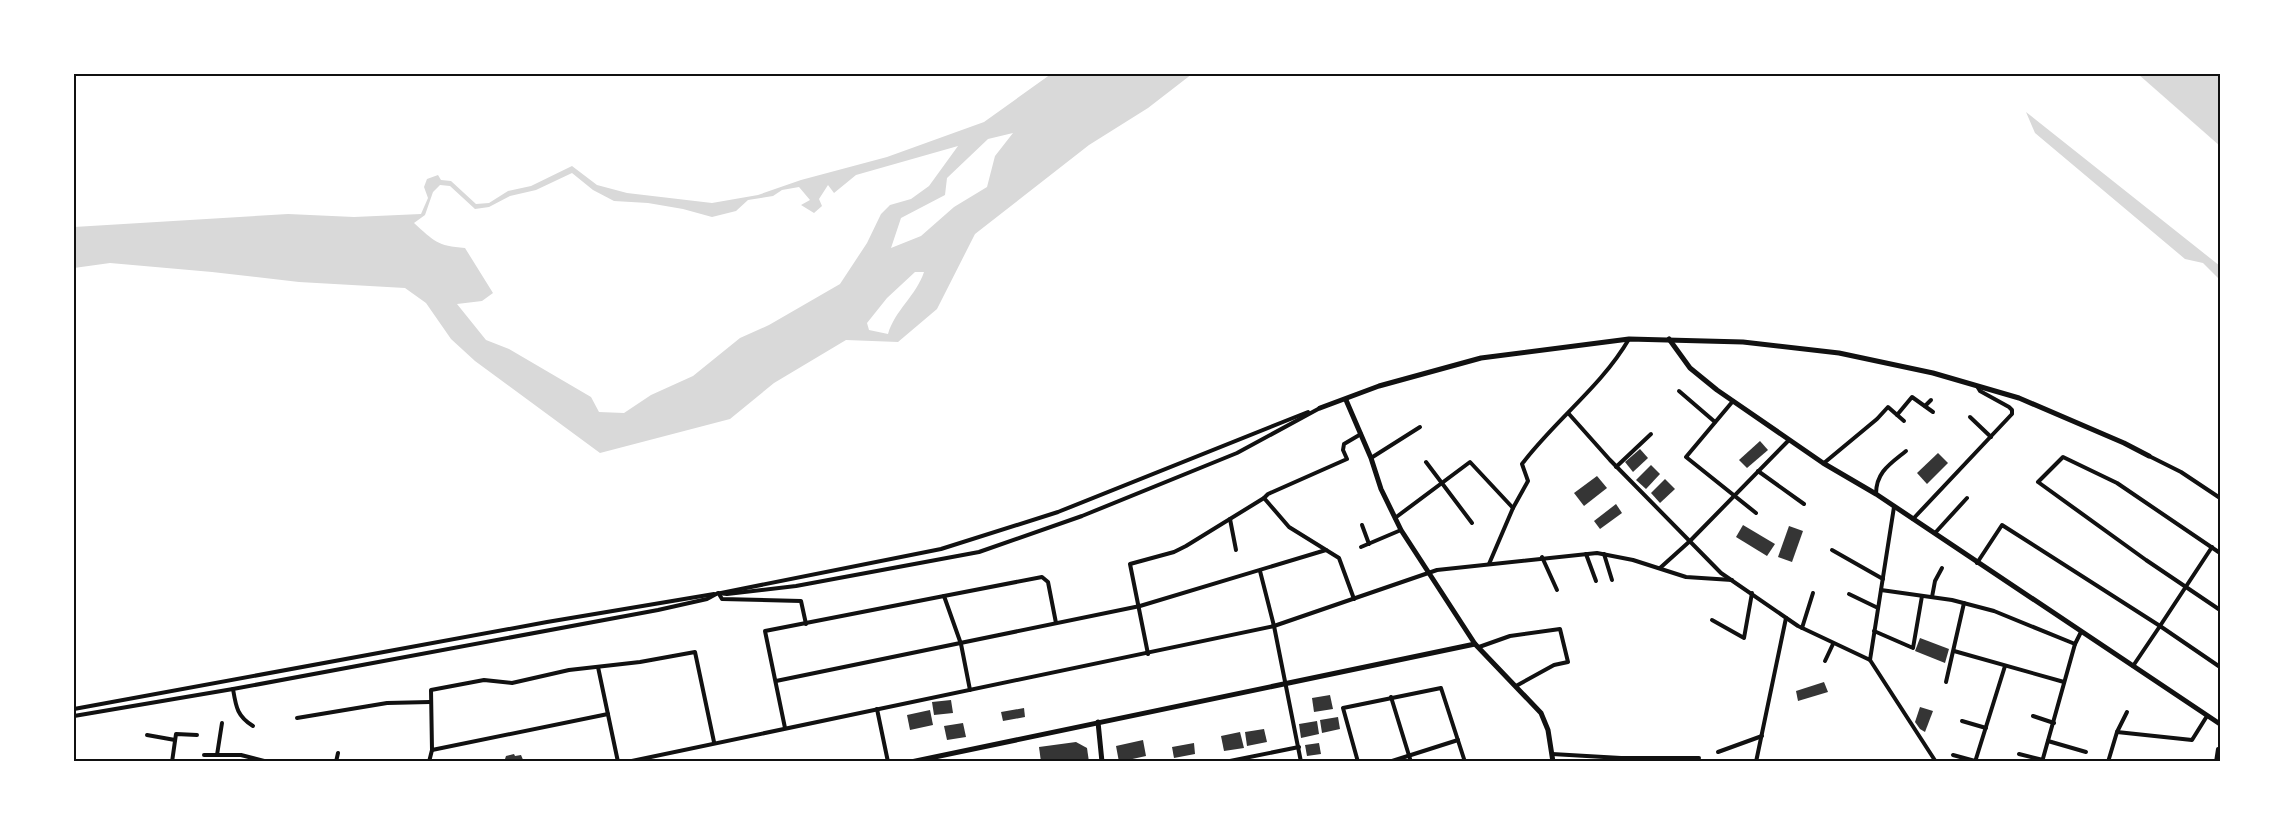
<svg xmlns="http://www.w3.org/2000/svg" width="2294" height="835" font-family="'Public Sans',sans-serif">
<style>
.water{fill:#d9d9d9;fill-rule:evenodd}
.building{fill:#353535}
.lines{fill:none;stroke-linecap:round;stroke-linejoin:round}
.minor{stroke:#111;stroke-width:4}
.tertiary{stroke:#111;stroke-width:5}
.neatline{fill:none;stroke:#111;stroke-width:2}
</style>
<rect width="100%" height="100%" fill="#fff"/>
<g class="water">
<path d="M1051 74H1192L1148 108 1089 145 975 234 937 309 898 342 846 340 774 383 730 419 600 453 475 361 451 339 426 303 405 288 299 282 212 272 110 263 74 268V227L288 214 354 217 421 214 428 198 424 187 427 179 438 175 441 180 451 181 476 204 489 203 508 191 531 186 572 166 597 185 627 193 712 203 758 195 801 180 887 157 984 122ZM1013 133 995 156 987 187 954 207 921 236 891 248 901 218 945 195 947 178 988 139ZM958 146 929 186 911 199 890 205 881 214 867 243 840 284 769 325 740 338 693 376 651 395 624 413 599 412 591 397 509 349 486 340 457 304 482 301 493 293 465 248C437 246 434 241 414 223L425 215 433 192 440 185 450 186 475 209 489 207 510 196 536 190 572 173 593 190 614 201 648 203 683 209 712 217 736 211 748 200 773 196 782 190 799 187 810 200 801 205 814 213 822 206 819 199 828 185 834 193 856 175ZM915 272H924C916 296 895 310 888 334L869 330 867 323 887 298Z"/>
<path d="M2138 74H2220V146Z"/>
<path d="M2026 112 2220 266V280L2203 263 2185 259 2035 133Z"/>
</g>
<g class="building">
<path d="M1760 441 1768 450 1747 468 1739 460Z"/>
<path d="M1640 449 1648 458 1633 472 1625 462Z"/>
<path d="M1938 453 1948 463 1927 484 1917 473Z"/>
<path d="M1651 465 1660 474 1646 489 1636 480Z"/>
<path d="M1597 476 1607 488 1584 506 1574 493Z"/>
<path d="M1665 479 1675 489 1660 503 1651 493Z"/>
<path d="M1616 504 1622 513 1600 529 1594 521Z"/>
<path d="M1743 525 1775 544 1767 556 1736 537Z"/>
<path d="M1789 526 1803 531 1792 562 1778 557Z"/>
<path d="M1920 638 1949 649 1945 663 1915 651Z"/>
<path d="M1824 682 1828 692 1798 701 1796 691Z"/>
<path d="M1330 695 1333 709 1314 712 1312 698Z"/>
<path d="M951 700 953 713 934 715 932 702Z"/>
<path d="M1920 707 1933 711 1925 732 1920 729 1915 722Z"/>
<path d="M1024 708 1025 717 1003 721 1001 712Z"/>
<path d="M930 710 933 725 910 730 907 715Z"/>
<path d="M1338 717 1340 729 1322 733 1320 720Z"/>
<path d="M1317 721 1319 734 1301 738 1299 724Z"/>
<path d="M963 723 966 737 947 740 944 726Z"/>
<path d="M1264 729 1267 742 1247 746 1245 732Z"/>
<path d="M1240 732 1244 748 1224 751 1221 736Z"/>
<path d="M1143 740 1146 756 1119 762 1116 746Z"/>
<path d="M1076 742 1087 748 1089 762H1041L1039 747Z"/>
<path d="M1194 743 1195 754 1174 758 1172 747Z"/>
<path d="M1319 743 1321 754 1307 756 1305 745Z"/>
<path d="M514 754 515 756 521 755 524 762H504L506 756Z"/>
</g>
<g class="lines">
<g class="minor">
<path d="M1679 391 1715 422"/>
<path d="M1733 401 1686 457 1756 513"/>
<path d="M1925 406 1931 400"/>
<path d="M1569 414 1610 460 1721 573 1798 626 1870 660 1894 507"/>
<path d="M1897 415 1912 397 1933 412"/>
<path d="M1970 417 1991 437"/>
<path d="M2149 456 2181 472 2220 498"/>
<path d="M1371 458 1420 427"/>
<path d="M1426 462 1472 523"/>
<path d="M1824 463 1877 419 1888 407 1904 421"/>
<path d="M1616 467 1651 434"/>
<path d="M1758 471 1804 504"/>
<path d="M1876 494C1876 472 1890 464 1906 451"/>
<path d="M1264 498 1289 527 1339 558 1354 599"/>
<path d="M1395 518 1470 462 1513 508"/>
<path d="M1230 519 1236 550"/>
<path d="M1913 519 2012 414V410L2009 407 1980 391 1977 386"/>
<path d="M1362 525 1369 544"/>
<path d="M1935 533 1967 498"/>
<path d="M1361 547 1401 530"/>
<path d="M1832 550 1883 579"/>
<path d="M2220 553 2117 483 2063 457 2038 482 2146 560 2220 610"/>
<path d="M1586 554 1596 581"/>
<path d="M1604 554 1612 580"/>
<path d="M1542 557 1557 590"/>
<path d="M1977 563 2002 525 2160 626 2212 547"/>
<path d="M1489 564 1513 508 1528 481 1522 464C1555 420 1601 387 1629 339"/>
<path d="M1660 568 1690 541 1789 440"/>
<path d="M1260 571 1274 626 1301 762"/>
<path d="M1881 590 1952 600 1994 611 2075 644 2081 632"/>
<path d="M721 593 941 549 1058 512 1308 412"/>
<path d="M719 594 722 599 801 601 806 624"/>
<path d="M1849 594 1878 608"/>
<path d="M944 596 1042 577 1048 582 1056 623"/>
<path d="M1932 597 1935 581 1942 568"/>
<path d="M1712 620 1744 638 1752 593"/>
<path d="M1802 628 1813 593"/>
<path d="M1874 631 1913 648 1922 596"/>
<path d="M1479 647 1510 636 1560 629 1568 662 1554 665 1516 686"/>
<path d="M1954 651 2064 682"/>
<path d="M1148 654 1130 564 1174 552 1186 546 1264 498 1268 494 1347 459 1343 450 1344 444 1361 434"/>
<path d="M1870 660 1936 762"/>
<path d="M1825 661 1833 644"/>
<path d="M2133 666 2160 626 2220 667"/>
<path d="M598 667 618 762"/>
<path d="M776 681 1140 606 1326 550"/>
<path d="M1946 682 1964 603"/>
<path d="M233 689C236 707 237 716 253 726"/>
<path d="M1391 697 1411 762"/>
<path d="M74 709 547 622 714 594"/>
<path d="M877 709 888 762"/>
<path d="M74 716 233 689 658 610 707 599 718 593 727 594 796 586 979 552 1082 516 1237 453 1320 408"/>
<path d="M2033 716 2054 723"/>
<path d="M297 718 387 703 430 702"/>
<path d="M1962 721 1986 728"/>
<path d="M785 728 765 631 944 596 961 644 970 690"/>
<path d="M2117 732 2127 712"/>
<path d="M147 735 175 740"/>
<path d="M2048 741 2086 752"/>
<path d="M432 750 608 714"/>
<path d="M1718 752 1762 736"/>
<path d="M1552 754 1621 758H1699"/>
<path d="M2019 754 2043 760"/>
<path d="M204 755H241L268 762"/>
<path d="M217 755 222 723"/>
<path d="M1953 755 1975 761"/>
<path d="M172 762 176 734 197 735"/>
<path d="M336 762 338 753"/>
<path d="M429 762 432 750 431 690 484 680 512 683 569 670 640 662 695 652 714 742"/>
<path d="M627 762 1274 626 1437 570 1597 553 1633 560 1686 577 1732 580"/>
<path d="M1225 762 1299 747"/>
<path d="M1358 762 1343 708 1441 688 1465 762"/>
<path d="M1389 762 1458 740"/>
<path d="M1756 762 1786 618"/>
<path d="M1975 762 2005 666"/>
<path d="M2042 762 2075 644"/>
<path d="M2108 762 2117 732 2192 740 2207 716"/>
<path d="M2216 762 2218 749"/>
</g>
<g class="tertiary">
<path d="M1669 339 1690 368 1717 390 1823 463 1876 494 2220 724"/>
<path d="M1346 400 1371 458 1381 489 1401 530 1475 644 1541 713 1548 730 1553 762"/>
<path d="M1320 408 1379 386 1481 358 1629 339 1743 342 1839 353 1933 373 2019 398 2124 443 2149 456"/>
<path d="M1098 722 1102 762"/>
<path d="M911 762 1475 644"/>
</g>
</g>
<rect width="2294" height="835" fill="none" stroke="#ffffff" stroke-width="150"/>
<rect x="75" y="75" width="2144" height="685" class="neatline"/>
</svg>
